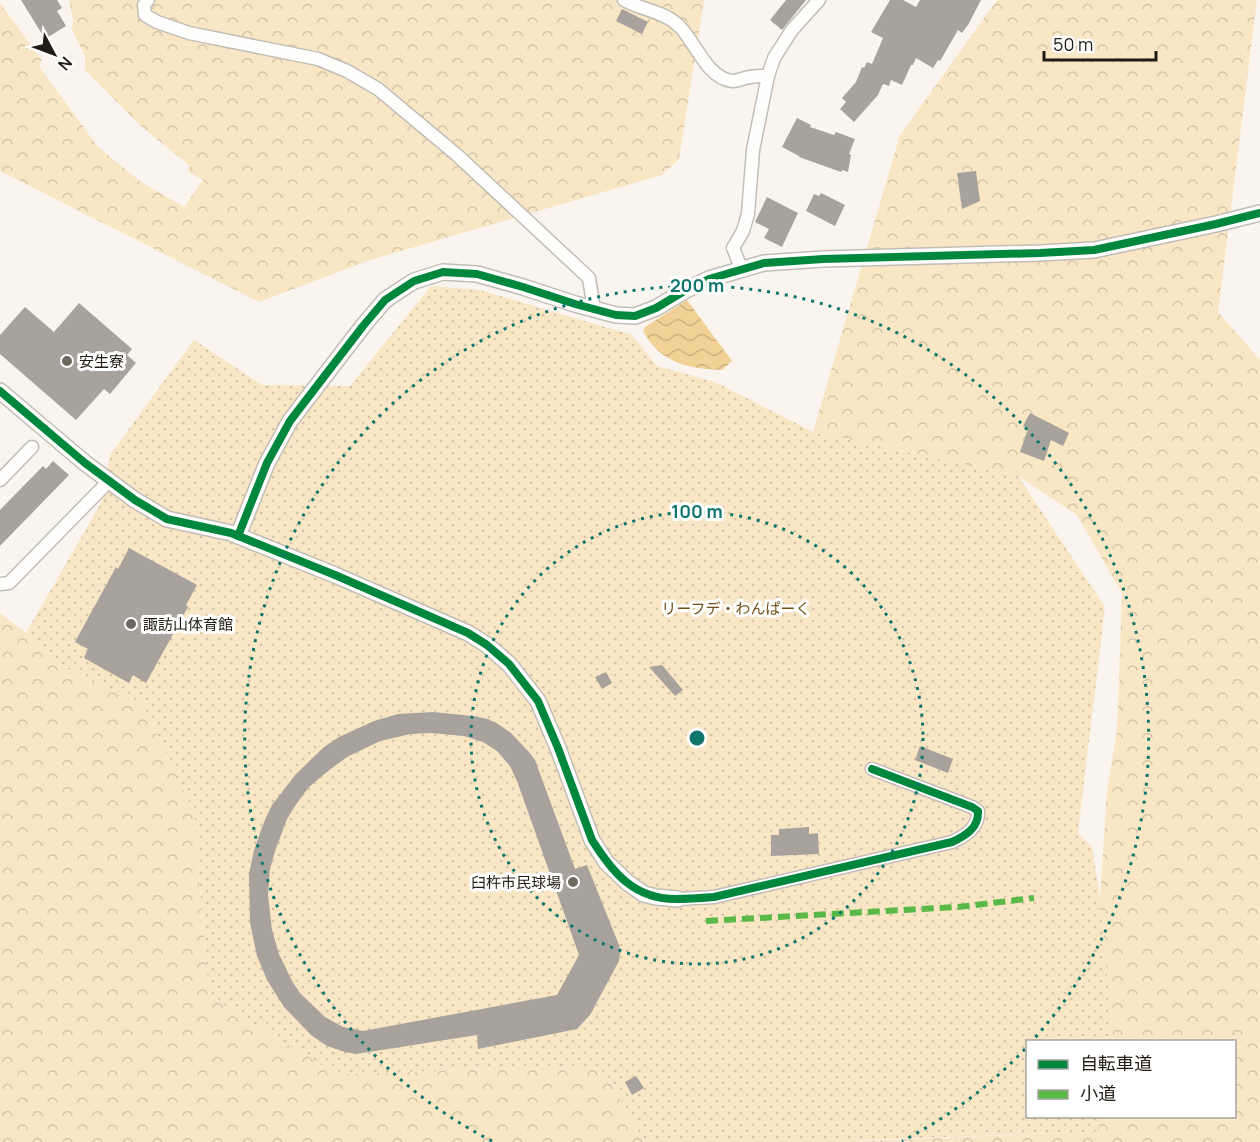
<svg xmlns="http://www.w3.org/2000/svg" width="1260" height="1142" font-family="Manrope,'Noto Sans JP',sans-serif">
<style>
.forest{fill:url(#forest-crowns)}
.park{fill:url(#park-dots)}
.water{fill:url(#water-waves)}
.building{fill:#a7a39c;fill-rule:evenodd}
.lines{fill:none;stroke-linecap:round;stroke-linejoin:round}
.minor-casing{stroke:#c2beb7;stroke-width:15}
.tertiary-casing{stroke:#c2beb7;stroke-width:18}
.minor{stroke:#fefefc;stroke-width:12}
.tertiary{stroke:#fefefc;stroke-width:15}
.quiet{stroke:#58b947;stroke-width:6;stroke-dasharray:12 6;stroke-linecap:butt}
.cycleway-casing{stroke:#fff;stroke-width:11}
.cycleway{stroke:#00873e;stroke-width:8}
.ring{fill:none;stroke:#0f766e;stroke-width:3;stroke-dasharray:3 6}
.poi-dot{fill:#6d6860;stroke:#fff;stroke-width:2}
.labels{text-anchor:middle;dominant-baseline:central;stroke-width:6;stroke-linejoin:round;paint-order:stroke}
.poi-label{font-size:15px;fill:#211c14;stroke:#fff;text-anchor:start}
.park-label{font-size:15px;fill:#705213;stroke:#fff}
.centre{fill:#0f766e;stroke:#fff;stroke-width:3}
.ring-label{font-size:18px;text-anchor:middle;font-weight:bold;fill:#0f766e;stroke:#fff;stroke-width:6;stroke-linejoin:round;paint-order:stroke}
</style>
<defs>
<pattern id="forest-crowns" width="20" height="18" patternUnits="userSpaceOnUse" patternTransform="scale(1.5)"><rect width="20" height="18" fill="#f9e6c5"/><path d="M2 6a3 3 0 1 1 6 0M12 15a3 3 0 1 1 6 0" fill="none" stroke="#d5c5a8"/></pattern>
<pattern id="park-dots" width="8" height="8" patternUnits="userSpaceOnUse" patternTransform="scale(1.5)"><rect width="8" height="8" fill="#f9e6c5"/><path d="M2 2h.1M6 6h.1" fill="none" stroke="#d5c5a8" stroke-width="1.8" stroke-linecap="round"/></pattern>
<pattern id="water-waves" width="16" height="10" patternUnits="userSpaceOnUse" patternTransform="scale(1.5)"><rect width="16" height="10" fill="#f1d196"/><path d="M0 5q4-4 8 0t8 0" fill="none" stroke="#ceb380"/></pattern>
</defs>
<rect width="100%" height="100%" fill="#f9f5ee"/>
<g class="forest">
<path d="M69 0H704L679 159 662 175 370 260 259 302 0 171V3L42 60 39 66 98 147 141 182 184 207 203 180 187 171 190 166 141 126 85 70V56L72 30 73 20Z"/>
<path d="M997 0H1257L1218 312 1260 360V1142H860V1141L1094 1132 1107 1117 1234 1116V1042L1113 1041 1100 898 1107 791 1117 730 1122 593 1077 515 1018 476 813 432 900 135Z"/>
<path d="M0 613 26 633 64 667 142 704 194 812 209 996 337 1074 589 1066 611 1082 641 1136 649 1142H0Z"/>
</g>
<path class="park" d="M431 286 480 290 632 335 657 366 715 382 813 432 1018 476 1105 607 1078 833 1092 847 1100 898 1113 1041 1028 1042V1116L1107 1117 1095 1132 860 1140V1142H649L641 1136 611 1082 589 1066 336 1074 209 996 194 812 142 704 64 667 26 633 101 503 110 455 194 340 262 385 350 386Z"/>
<path class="water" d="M687 300 732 361 722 370C689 369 660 363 643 331L645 327Z"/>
<g class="building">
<path d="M21 0H57L62 8 57 11 66 26 45 39Z"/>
<path d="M786 0H806L782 30 770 20Z"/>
<path d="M890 0H903L916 7 920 0H981L968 25 962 33 958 30 940 61 938 60 933 68 916 58 913 65H911L902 85 891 80 889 86 883 84 878 95 854 122 840 109 846 102 842 98 856 82 862 67 864 68 867 62 872 64 883 38 871 32Z"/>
<path d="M622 9 648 22 642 34 616 21Z"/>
<path d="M797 118 811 125 810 127 834 135 836 132 855 139 849 154 851 155 848 172 842 170 841 172 799 157V156L782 147Z"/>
<path d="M976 171 980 201 962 209 957 173Z"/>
<path d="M821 193 845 205 835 226 806 211 814 194 819 196Z"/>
<path d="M767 197 798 213 782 247 764 238 769 229 755 222Z"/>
<path d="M79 303 132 349 127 355 136 363 110 394 104 389 76 420 0 354V335L25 307 54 332Z"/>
<path d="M1030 413 1069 433 1063 446 1051 440 1044 461 1020 452 1028 429 1023 426Z"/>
<path d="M53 461 69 475 0 546V510L43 466 46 469Z"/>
<path d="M129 548 197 585 186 605 188 607 146 683 133 675 129 683 84 658 88 649 75 642 116 567 118 569Z"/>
<path d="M662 665 683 690 675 696 649 667Z"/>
<path d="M606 672 612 683 602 689 595 677Z"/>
<path d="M433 712 473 716 488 719 498 724 511 733 529 752 535 760 575 869 587 865 619 945 620 952 619 961 590 1015 577 1029 478 1049 477 1035 356 1054 345 1052 327 1046 311 1035 284 1007 267 980 257 956 250 923 249 874 254 850 264 822 272 805 296 774 324 747 339 737 374 721 398 714ZM431 733 464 736 483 742 497 751 510 766 517 781 579 955 557 995 363 1031 343 1027 325 1017 300 993 292 981 279 954 272 930 268 895 270 869 275 851 287 819 297 803 309 787 328 771 347 757 380 741 411 734Z"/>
<path d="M920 746 953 759 948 773 915 760Z"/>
<path d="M809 827V834L818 833 819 854 771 856V835H779V829Z"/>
<path d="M636 1076 644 1088 632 1095 625 1082Z"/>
</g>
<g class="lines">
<g class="minor-casing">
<g id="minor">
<path d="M148 0 144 5 145 15 157 22 189 33 318 59 347 71 378 89 457 155 589 278 594 310"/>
<path d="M624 0C642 10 663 11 678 25 695 40 706 78 732 81 737 81 744 78 750 77 756 76 762 76 768 76"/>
<path d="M742 270 733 248 743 231 748 214 753 150 768 76 774 58 792 30 819 0"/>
<path d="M0 480 32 447"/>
<path d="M0 584 9 583 109 481"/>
<path d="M678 899 714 897 952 842C965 836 979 828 978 811L972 807 872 769"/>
</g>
</g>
<g class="tertiary-casing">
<g id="tertiary">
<path d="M0 391 85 463 135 500 167 519 231 533 335 575 468 633 487 645 509 664 538 701 558 748 592 840 606 862 628 883 644 894 656 897 678 899"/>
<path d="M238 536 267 463 290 421 363 326 385 300 414 281 443 272 477 274 523 287 575 304 616 315 635 316 656 308 686 290 709 279 764 263 823 259 1040 253 1094 250 1216 224 1260 213"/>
</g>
</g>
<use href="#minor" class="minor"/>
<use href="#tertiary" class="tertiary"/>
<path class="quiet" d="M706 921 958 907 1034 898"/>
<g class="cycleway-casing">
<g id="cycleway">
<path d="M0 391 85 463 135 500 167 519 231 533 335 575 468 633 487 645 509 664 538 701 558 748 592 840C613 873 634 899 676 899 689 899 702 898 714 897L952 842C965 836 979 828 978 811L972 807 872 769"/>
<path d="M238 536 267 463 290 421 363 326 385 300 414 281 443 272 477 274 523 287 575 304 616 315 635 316 656 308 686 290 709 279 764 263 823 259 1040 253 1094 250 1216 224 1260 213"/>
</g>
</g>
<use href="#cycleway" class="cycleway"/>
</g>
<g class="ring">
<circle cx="697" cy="738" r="226"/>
<path d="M1025 1049A452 452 0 0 1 902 1141M492 1141A452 452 0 1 1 1033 1040"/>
</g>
<g class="poi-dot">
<circle cx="67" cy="361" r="6"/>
<circle cx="131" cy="624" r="6"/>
<circle cx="573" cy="882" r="6"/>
</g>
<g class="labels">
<g class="poi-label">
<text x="79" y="361">安生寮</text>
<text x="143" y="624">諏訪山体育館</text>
<text x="561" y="882" text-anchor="end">臼杵市民球場</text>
</g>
<g class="park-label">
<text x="736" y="608">リーフデ・わんぱーく</text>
</g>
</g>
<circle cx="697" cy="738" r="9" class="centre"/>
<g class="ring-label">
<text x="697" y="292">200 m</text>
<text x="697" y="518">100 m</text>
</g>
<rect x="1026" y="1040" width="210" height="78" fill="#ffffff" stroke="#a6a4a1" stroke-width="1.5"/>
<rect x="1038" y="1060" width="30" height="9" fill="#00873e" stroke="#a6a4a1" stroke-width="1.5"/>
<text x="1080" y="1070" font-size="18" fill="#211c14">自転車道</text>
<rect x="1038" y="1090" width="30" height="9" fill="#58b947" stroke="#a6a4a1" stroke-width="1.5"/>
<text x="1080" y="1100" font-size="18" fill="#211c14">小道</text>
<g transform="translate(54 54) rotate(131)" stroke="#ffffff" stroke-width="4.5" paint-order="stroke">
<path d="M0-4.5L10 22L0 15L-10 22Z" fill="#211c14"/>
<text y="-9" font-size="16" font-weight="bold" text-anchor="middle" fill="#211c14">N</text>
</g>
<path d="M1044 51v9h112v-9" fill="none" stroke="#211c14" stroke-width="3"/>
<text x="1053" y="51" font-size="18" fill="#211c14" stroke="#ffffff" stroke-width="4.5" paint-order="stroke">50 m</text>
</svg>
